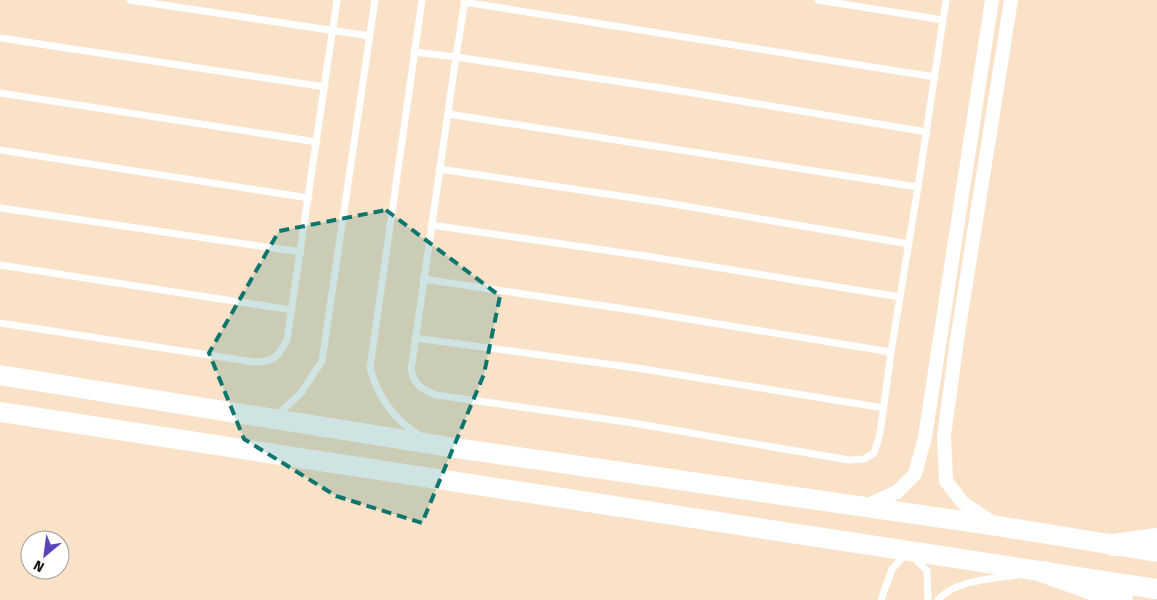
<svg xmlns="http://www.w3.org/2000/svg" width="1157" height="600" font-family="'Fira Sans',sans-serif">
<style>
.built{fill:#f9e2c7;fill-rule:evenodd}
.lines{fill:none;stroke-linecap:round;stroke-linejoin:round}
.lane{stroke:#fff;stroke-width:7}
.street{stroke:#fff;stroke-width:14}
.secondary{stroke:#fff;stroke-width:20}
.primary{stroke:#fff;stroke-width:22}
.marked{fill:#0f766e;fill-opacity:0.2;stroke:#0f766e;stroke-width:4;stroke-dasharray:10 6;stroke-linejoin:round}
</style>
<rect width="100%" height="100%" fill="#fdebd7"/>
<path class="built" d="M0 0H1157V600H0ZM30 540H60V570H30Z"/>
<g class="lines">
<g class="lane">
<path d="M130 0 370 36"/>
<path d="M465 0 456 57 681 91 927 132"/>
<path d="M818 0 943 20"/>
<path d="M464 2 935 77"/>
<path d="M0 38 325 87"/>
<path d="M414 52 456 57 411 370C416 387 421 388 436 395L627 422 849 460 864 459 874 453 880 434 891 352 918 187 946 0"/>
<path d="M0 93 317 142"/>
<path d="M448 114 918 187"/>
<path d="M0 150 309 198"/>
<path d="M439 169 661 202 909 244"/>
<path d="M0 208 301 252"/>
<path d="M431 225 652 257 900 297"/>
<path d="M0 265 292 310"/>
<path d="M423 279 645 312 891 352"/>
<path d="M0 323 254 362C273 362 278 357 287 340L337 0"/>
<path d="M415 338 637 368 884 408"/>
<path d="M276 416 301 393 322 361 375 0"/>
<path d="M419 435C393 419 378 397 370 368L422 0"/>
<path d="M914 557 927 571 928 600"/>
<path d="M881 600 892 569 907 553"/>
<path d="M938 600C954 580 993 579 1017 575"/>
</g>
<g class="street">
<path d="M866 506 897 492 915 474 925 437 992 0"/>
<path d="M993 523 963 503 946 481 944 436 957 340 1011 0"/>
</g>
<g class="secondary">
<path d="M0 375 449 447 998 526 1157 552"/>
<path d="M0 412 1157 589"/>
</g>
<g class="primary">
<path d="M1114 545 1157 539"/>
<path d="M1044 572 1122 600"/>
</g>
</g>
<path class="marked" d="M386 210 500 296 484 374 422 523 336 496 244 439 209 353 279 231Z"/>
<g transform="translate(45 555) rotate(209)"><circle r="24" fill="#ffffff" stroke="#a19e9c"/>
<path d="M0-4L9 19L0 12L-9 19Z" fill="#5b42bb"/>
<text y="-8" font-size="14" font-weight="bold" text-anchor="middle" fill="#130d07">N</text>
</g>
</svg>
